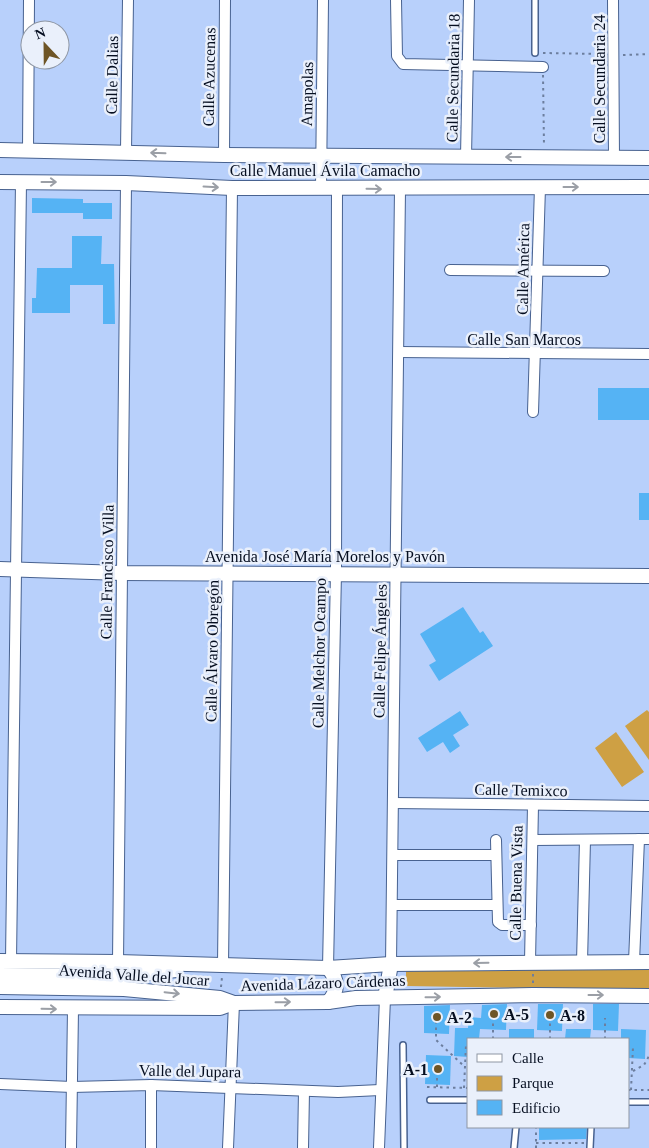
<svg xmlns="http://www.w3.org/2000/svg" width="649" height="1148" font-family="Georgia,serif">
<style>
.green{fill:#cea044}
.building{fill:#55b3f4}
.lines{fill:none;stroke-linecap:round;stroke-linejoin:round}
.lane-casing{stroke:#486290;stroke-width:8}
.street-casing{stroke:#486290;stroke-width:12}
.secondary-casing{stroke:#486290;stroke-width:16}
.path{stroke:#6c7e9e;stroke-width:2;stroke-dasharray:2.5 4;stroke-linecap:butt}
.lane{stroke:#fff;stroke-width:5}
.street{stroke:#fff;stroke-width:10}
.secondary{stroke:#fff;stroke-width:14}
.oneway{stroke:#9b9fa6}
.poi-dot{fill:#6e5526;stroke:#eaf0fb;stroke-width:2}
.labels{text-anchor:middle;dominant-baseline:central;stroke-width:5;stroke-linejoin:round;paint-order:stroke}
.street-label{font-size:16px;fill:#050e20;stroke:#eaf0fb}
.poi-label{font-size:16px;font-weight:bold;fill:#050e20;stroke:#eaf0fb;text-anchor:start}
</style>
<rect width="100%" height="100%" fill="#b8d0fb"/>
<g class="green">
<path d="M647 710 649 712V760L625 726Z"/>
<path d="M616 732 644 772 622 787 595 748Z"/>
<path d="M406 969 649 970V990L406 986Z"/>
</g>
<g class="building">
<path d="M32 198 83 199V203H112V219H83V213H32Z"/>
<path d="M72 236H102L101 264H114L115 324H103V285H70V313H32V298H36L37 268H72Z"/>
<rect x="598" y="388" width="51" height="32"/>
<rect x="639" y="493" width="10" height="27"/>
<path d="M463 607 480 633 483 631 493 646 439 681 429 665 436 661 420 634Z"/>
<path d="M460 711 469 725 453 735 460 746 450 753 443 742 427 752 418 738Z"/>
<path d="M507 1004 506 1030 480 1029 479 1039H468V1057L454 1056 455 1028H468L469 1017 481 1018 482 1005Z"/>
<path d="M538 1004H563L562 1031 537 1030Z"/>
<path d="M593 1004H619L618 1031 593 1030Z"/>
<path d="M450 1005 449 1034 424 1033V1006Z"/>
<rect x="509" y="1029" width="25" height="10"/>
<path d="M566 1029H591L590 1039H565Z"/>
<path d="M621 1029 646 1030 645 1059 628 1058V1039H621Z"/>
<path d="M426 1055 451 1056 450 1085 425 1084Z"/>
<path d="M539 1127H587L586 1139 539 1140Z"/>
</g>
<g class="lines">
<g class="lane-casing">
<g id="lane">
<path d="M535 0V53"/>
<path d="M403 1045 404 1148"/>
<path d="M430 1100H468"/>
<path d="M628 1102H649"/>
<path d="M514 1148 516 1127"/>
<path d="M590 1148 591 1127"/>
</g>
</g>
<g class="street-casing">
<g id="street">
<path d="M396 0 397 56 403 64 543 67"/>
<path d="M613 0 614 158"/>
<path d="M28 150 29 0"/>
<path d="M126 151 128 0"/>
<path d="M224 155 225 0"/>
<path d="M466 157 469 0"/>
<path d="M321 188 323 0"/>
<path d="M450 270 604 271"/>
<path d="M399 352 649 354"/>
<path d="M533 412 540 187"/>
<path d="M393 803 649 806"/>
<path d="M496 840 498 922 502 925H531"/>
<path d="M533 840 649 839"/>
<path d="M393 855H496"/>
<path d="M392 905H497"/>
<path d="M11 961 21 182"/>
<path d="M118 962 126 183"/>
<path d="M530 962 533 805"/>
<path d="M582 962 585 840"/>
<path d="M634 962 639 839"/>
<path d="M391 964 400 189"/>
<path d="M223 965 232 188"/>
<path d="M328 968 336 572 337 188"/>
<path d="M0 1084 72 1087 151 1085 338 1092 380 1090"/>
<path d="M71 1148 73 1009"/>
<path d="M151 1148V1085"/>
<path d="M228 1148 234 1003"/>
<path d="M303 1148 304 1091"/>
<path d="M379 1148 385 998"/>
</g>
</g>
<g class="secondary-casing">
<g id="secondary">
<path d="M0 150 224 155 649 158"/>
<path d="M0 182 126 183 232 188 649 187"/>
<path d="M0 569 122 573 649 576"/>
<path d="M0 961 118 962 328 968 391 964 649 962"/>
<path d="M328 968C338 979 339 991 328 1002"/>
<path d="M0 975 125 976 176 970"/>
<path d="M0 987 124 989 220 998 234 1003"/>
<path d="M385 998 391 964"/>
<path d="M0 1007 220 1008 234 1003 328 1002 356 998 533 995 649 996"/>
</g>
</g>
<g class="path">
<path d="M543 53 603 54"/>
<path d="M623 55 649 54"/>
<path d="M543 75 544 146"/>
<path d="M533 974V985"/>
<path d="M221 987 222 977"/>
<path d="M493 1017V1039"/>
<path d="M436 1021V1040L465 1067"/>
<path d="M550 1039V1019"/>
<path d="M605 1039V1018"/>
<path d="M633 1071 644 1065 649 1056"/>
<path d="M427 1087 468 1088"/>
<path d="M437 1087V1073"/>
<path d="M464 1088 466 1045"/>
<path d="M628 1090H649"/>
<path d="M631 1090 633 1047"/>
<path d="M536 1143H584"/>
<path d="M536 1148V1127"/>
</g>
<use href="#lane" class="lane"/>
<use href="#street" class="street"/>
<use href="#secondary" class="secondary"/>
</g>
<defs><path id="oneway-shaft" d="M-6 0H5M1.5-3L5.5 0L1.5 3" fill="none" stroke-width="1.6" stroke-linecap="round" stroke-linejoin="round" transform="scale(1.25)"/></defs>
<g class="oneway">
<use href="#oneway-shaft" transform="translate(158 153) rotate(-178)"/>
<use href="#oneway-shaft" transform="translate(513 157) rotate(-180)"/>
<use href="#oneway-shaft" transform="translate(49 182)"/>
<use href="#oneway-shaft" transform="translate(211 187) rotate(3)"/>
<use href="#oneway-shaft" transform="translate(571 187)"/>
<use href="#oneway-shaft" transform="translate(374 189) rotate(1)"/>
<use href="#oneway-shaft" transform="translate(481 963) rotate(179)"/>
<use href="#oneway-shaft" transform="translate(172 993) rotate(6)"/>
<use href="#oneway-shaft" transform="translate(596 995)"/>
<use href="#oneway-shaft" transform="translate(433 997) rotate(-1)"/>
<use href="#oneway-shaft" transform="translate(283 1002) rotate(-1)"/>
<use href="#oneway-shaft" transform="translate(49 1009) rotate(1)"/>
</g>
<g class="poi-dot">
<circle cx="494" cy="1014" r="5"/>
<circle cx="550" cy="1015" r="5"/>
<circle cx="437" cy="1017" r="5"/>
<circle cx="438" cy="1069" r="5"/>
</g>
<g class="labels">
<g class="street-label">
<text transform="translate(112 75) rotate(-89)">Calle Dalias</text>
<text transform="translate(209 77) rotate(-89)">Calle Azucenas</text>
<text transform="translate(453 78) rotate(-89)">Calle Secundaria 18</text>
<text transform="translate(599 79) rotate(-90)">Calle Secundaria 24</text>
<text transform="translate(307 94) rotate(-89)">Amapolas</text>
<text x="325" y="170">Calle Manuel Ávila Camacho</text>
<text transform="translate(523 269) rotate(-89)">Calle América</text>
<text x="524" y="339">Calle San Marcos</text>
<text x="325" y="556">Avenida José María Morelos y Pavón</text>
<text transform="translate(107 572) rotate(-89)">Calle Francisco Villa</text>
<text transform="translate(212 651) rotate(-89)">Calle Álvaro Obregón</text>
<text transform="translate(380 651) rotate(-89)">Calle Felipe Ángeles</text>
<text transform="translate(319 653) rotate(-89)">Calle Melchor Ocampo</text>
<text transform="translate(521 790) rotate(1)">Calle Temixco</text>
<text transform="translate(516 883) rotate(-89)">Calle Buena Vista</text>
<text transform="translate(134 975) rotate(4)">Avenida Valle del Jucar</text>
<text transform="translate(323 983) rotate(-2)">Avenida Lázaro Cárdenas</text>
<text transform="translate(190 1071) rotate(1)">Valle del Jupara</text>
</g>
<g class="poi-label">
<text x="504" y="1014">A-5</text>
<text x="560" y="1015">A-8</text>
<text x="447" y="1017">A-2</text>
<text x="428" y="1069" text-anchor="end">A-1</text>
</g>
</g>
<rect x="467" y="1038" width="162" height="90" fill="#eaf0fb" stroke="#8e96a3"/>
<rect x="477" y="1054" width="25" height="8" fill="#ffffff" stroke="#8e96a3"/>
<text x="512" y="1063" font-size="15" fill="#050e20">Calle</text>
<rect x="477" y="1076" width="25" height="15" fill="#cea044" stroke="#8e96a3"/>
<text x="512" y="1088" font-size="15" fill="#050e20">Parque</text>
<rect x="477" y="1100" width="25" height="15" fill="#55b3f4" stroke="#8e96a3"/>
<text x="512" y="1113" font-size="15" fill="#050e20">Edificio</text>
<g transform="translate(45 45) rotate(338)"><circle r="24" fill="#eaf0fb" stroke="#8e96a3"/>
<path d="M0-4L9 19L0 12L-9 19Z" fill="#6e5526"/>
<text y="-8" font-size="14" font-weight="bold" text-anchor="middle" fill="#050e20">N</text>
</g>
</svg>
